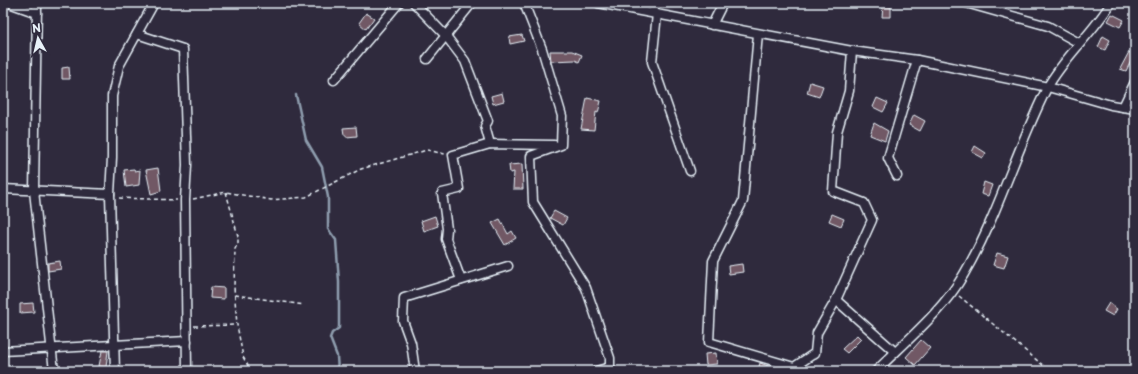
<svg xmlns="http://www.w3.org/2000/svg" width="1138" height="374" font-family="'Playpen Sans',sans-serif">
<style>
.lines{fill:none;stroke-linecap:round;stroke-linejoin:round}
.stream{stroke:#8f9eaf;stroke-width:2.5}
.building{fill:#715965;stroke:#e8f1f8}
.minor-casing{stroke:#e8f1f8;stroke-width:11}
.path{stroke:#e8f1f8;stroke-width:1.5;stroke-dasharray:4 3;stroke-linecap:butt}
.minor{stroke:#2f2a3d;stroke-width:8}
</style>
<rect width="100%" height="100%" fill="#2f2a3d"/>
<filter id="ink" filterUnits="userSpaceOnUse"><feTurbulence type="fractalNoise" baseFrequency=".025" numOctaves="2"/><feDisplacementMap in="SourceGraphic" scale="8" xChannelSelector="R" yChannelSelector="G"/><feConvolveMatrix kernelMatrix="1 2 1 2 8 2 1 2 1" color-interpolation-filters="sRGB"/></filter>
<g filter="url(#ink)">
<g class="lines">
<path class="stream" d="M296 95 306 140 322 167 328 197V229L336 240 339 282V328L332 333 330 338 337 356 338 371"/>
</g>
<g class="building">
<path d="M883 6 891 7V17H882Z"/>
<path d="M366 13 374 18 366 29 359 23Z"/>
<path d="M1112 14 1124 20 1120 27 1108 21Z"/>
<path d="M522 35 524 41 510 44 509 37Z"/>
<path d="M1103 36 1110 40 1105 50 1098 47Z"/>
<path d="M550 51H572L582 55 579 62 575 60 551 61Z"/>
<path d="M1129 52 1134 55 1126 71 1120 69Z"/>
<path d="M69 67 70 79H62V68Z"/>
<path d="M810 82 823 86 819 97 807 93Z"/>
<path d="M502 93 504 101 493 104 491 96Z"/>
<path d="M587 98 601 101 598 113 596 112 594 130 581 129Z"/>
<path d="M877 98 888 103 883 112 873 107Z"/>
<path d="M914 115 925 121 920 131 909 125Z"/>
<path d="M874 123 888 131 885 141 870 135Z"/>
<path d="M356 127 357 136 346 137V135H344L343 128Z"/>
<path d="M975 146 986 153 983 158 972 152Z"/>
<path d="M522 164 523 189H513L514 172 510 173 509 165Z"/>
<path d="M158 168 161 191 151 194 146 170Z"/>
<path d="M134 169 135 171 140 170 139 185 126 187 124 170Z"/>
<path d="M984 182 992 185 988 196 981 194Z"/>
<path d="M554 211 567 218 563 225 550 218Z"/>
<path d="M832 214 844 219 841 226 829 221Z"/>
<path d="M435 216 438 226 424 231 421 221Z"/>
<path d="M500 219 508 234 512 231 516 238 505 245 492 223Z"/>
<path d="M997 253 1008 256 1004 268 993 265Z"/>
<path d="M60 261 61 269 48 271V263Z"/>
<path d="M742 264 743 272 729 274 728 266Z"/>
<path d="M211 287 224 288V299L210 298Z"/>
<path d="M33 303 34 312 20 313V304Z"/>
<path d="M1109 303 1117 309 1113 316 1104 311Z"/>
<path d="M857 335 861 339 847 353 842 349Z"/>
<path d="M921 340 930 348 915 365 906 357Z"/>
<path d="M102 351H108L106 367 99 366Z"/>
<path d="M716 353 717 364 706 365 705 354Z"/>
<path d="M760 363 779 370V371L758 370Z"/>
</g>
<g class="lines">
<g class="minor-casing">
<g id="minor">
<path d="M9 3 37 13"/>
<path d="M414 3 446 36 465 61 488 121 485 126 490 144"/>
<path d="M524 3 542 49 562 116 561 145 531 156 533 202 586 288 610 358V371"/>
<path d="M598 3 852 51 917 60 1048 87 1111 105 1135 109"/>
<path d="M966 3 1048 26 1079 43"/>
<path d="M37 6 34 191 54 371"/>
<path d="M653 13 655 3"/>
<path d="M657 14 652 62 690 171"/>
<path d="M712 25 723 3"/>
<path d="M137 34 183 49 187 165 185 200 187 371"/>
<path d="M758 34 743 201 713 261 709 342 794 367 815 353 817 333 836 300"/>
<path d="M852 51 849 91 837 132 833 191 864 203 872 220 836 300 895 352"/>
<path d="M427 59 472 3"/>
<path d="M334 80 399 3"/>
<path d="M1123 107 1135 82"/>
<path d="M897 176 888 158 917 60"/>
<path d="M3 189 110 194"/>
<path d="M461 280 446 239 447 229 442 193 459 189 453 155 490 144 554 145"/>
<path d="M3 351 187 341"/>
<path d="M115 371 110 194 112 158V96L119 66 154 3"/>
<path d="M415 371 411 343 403 321 404 298 508 266"/>
<path d="M596 371 610 367"/>
<path d="M876 371C906 341 943 311 964 274 998 216 1016 149 1047 88 1064 57 1093 33 1111 3"/>
</g>
</g>
<g class="path">
<path d="M226 192 238 236V243L235 249 234 287 237 325 243 357 251 371"/>
<path d="M119 198 177 200"/>
<path d="M193 199 226 192 271 200 306 197 361 169 427 150 445 154"/>
<path d="M235 295 304 305"/>
<path d="M959 296 1050 371"/>
<path d="M194 326 236 325"/>
</g>
<use href="#minor" class="minor"/>
</g>
</g>
<rect width="1138" height="374" fill="none" stroke="#2f2a3d" stroke-width="16"/>
<rect x="8" y="8" width="1122" height="358" fill="none" stroke="#e8f1f8" stroke-width="1.5" filter="url(#ink)"/>
<g transform="translate(38 38) rotate(352)" stroke="#2f2a3d" stroke-width="3" paint-order="stroke">
<path d="M0-3L7 15L0 10L-7 15Z" fill="#e8f1f8"/>
<text y="-6" font-size="11" font-weight="bold" text-anchor="middle" fill="#e8f1f8">N</text>
</g>
</svg>
